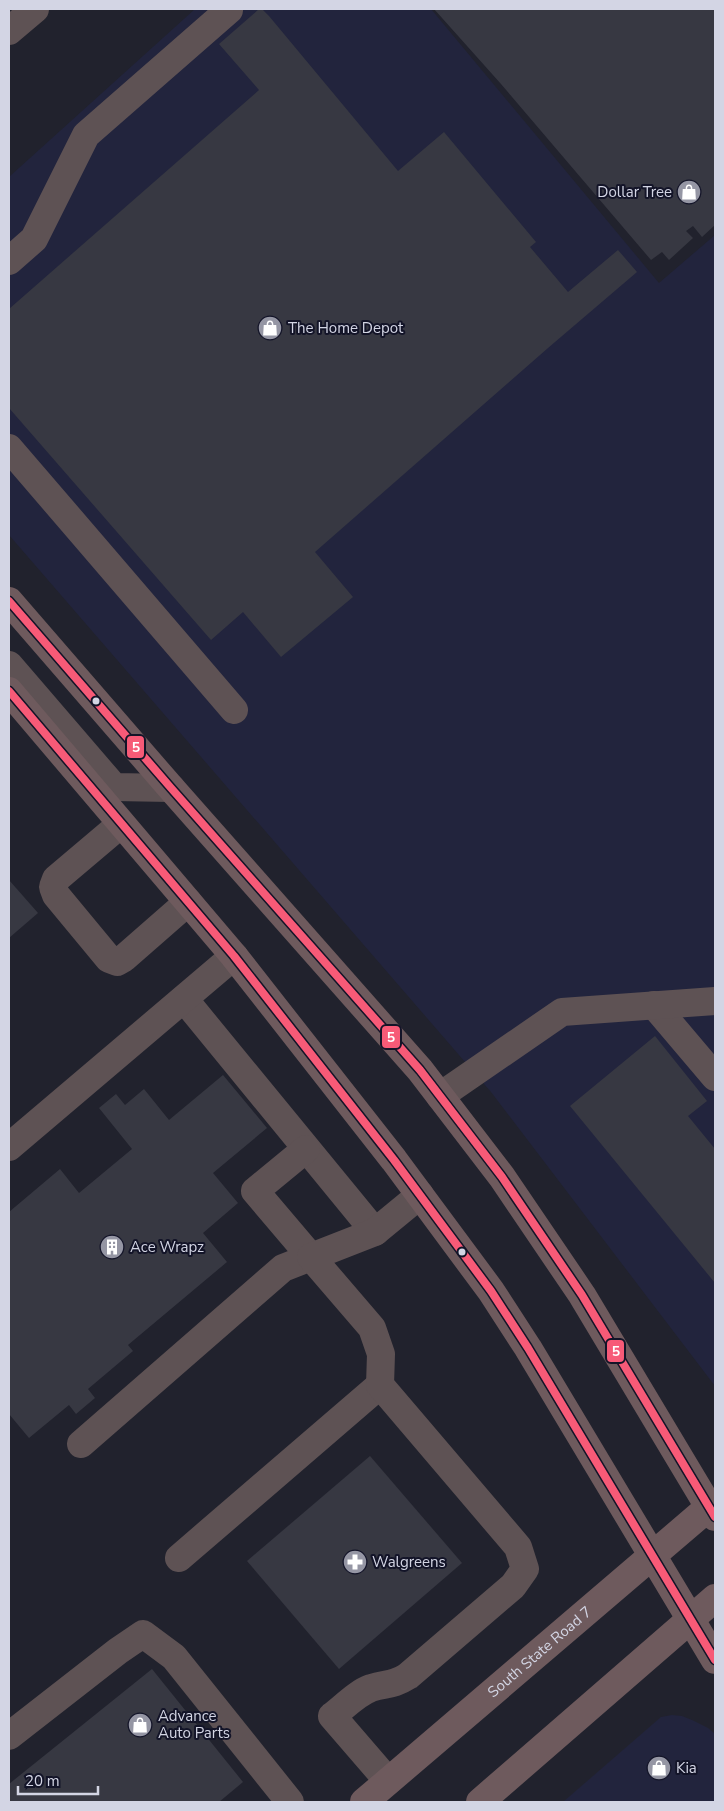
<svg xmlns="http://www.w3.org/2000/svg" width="724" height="1811" font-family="'Nunito Sans',sans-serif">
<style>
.built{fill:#22243d}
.building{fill:#373842}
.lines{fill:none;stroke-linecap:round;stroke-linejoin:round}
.minor{stroke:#5e5254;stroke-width:28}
.major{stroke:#6e5a5d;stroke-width:28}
.bus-1-casing{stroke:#131428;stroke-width:11}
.bus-1{stroke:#f75a77;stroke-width:8}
.bus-dot{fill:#d3d5e4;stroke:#131428;stroke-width:2}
.labels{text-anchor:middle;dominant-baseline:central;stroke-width:4;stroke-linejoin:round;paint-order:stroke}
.poi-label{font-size:15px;fill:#d3d5e4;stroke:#131428;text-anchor:start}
.street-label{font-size:15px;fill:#d3d5e4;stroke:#131428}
.line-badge{stroke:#131428;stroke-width:2}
.badge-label{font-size:14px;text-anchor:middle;font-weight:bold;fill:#fff}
</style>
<rect width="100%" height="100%" fill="#21222d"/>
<g class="built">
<path d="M195 9H431L659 283 715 235V1386L491 1092 9 535V177Z"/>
<path d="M672 1715 682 1716 692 1720 708 1728 715 1734V1802H563L661 1717Z"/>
</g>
<g class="building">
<path d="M259 9H262L269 16 398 171 444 132 536 242 530 247 568 292 618 250 637 272 548 348 315 552 353 597 281 657 243 612 211 640 9 408V309L259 90 219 44Z"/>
<path d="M434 9H715V225L702 237 693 226 686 231 693 238 669 260 662 252 651 260 501 84Z"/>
<path d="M9 880 38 913 9 938Z"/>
<path d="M655 1036 707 1101 688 1116 715 1149V1283L570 1106Z"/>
<path d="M223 1075 267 1128 213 1173 238 1203 203 1233 227 1262 128 1345 133 1351 88 1389 95 1398 76 1414 69 1405 29 1438 9 1414V1212L60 1169 79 1193 132 1149 99 1108 116 1094 125 1105 144 1089 169 1120Z"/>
<path d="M370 1456 462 1563 339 1669 247 1561Z"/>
<path d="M152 1669 243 1782 219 1802H9V1784Z"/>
</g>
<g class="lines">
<g class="minor">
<path d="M9 31 35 9"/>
<path d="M9 261 34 239 86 135 229 10 227 9"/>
<path d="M9 448 234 710"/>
<path d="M9 665 114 787 171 788"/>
<path d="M121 824 56 879 53 887 56 895 109 959 117 962 124 958 188 902"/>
<path d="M184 999 375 1232"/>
<path d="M654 1005 715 1077"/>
<path d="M440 1096 562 1012 715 1001"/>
<path d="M9 1147 234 956"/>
<path d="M81 1444 283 1268 311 1257 255 1191 306 1149"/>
<path d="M179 1558 380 1385"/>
<path d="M9 1736 118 1651 143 1634 174 1657 290 1802"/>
<path d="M388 1781 332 1716C344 1707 357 1693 371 1688 387 1683 392 1686 408 1676L513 1586 525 1569 518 1547 380 1385 381 1354 372 1328 311 1257 375 1232 420 1195"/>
</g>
<g class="major">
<path d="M9 601 171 788 420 1070 502 1177 582 1295 715 1517"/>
<path d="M9 691 234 956 394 1160 491 1291 528 1348 715 1660"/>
<path id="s1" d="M364 1802 715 1502"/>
<path d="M480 1802 715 1598"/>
</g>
<g class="bus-1-casing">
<g id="bus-1">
<path d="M9 601 171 788 420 1070 502 1177 582 1295 715 1517"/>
<path d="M9 691 234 956 394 1160 491 1291 528 1348 715 1660"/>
</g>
</g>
<use href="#bus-1" class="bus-1"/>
</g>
<defs>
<g id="shop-disc" transform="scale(1.25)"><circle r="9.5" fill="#9596a4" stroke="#131428"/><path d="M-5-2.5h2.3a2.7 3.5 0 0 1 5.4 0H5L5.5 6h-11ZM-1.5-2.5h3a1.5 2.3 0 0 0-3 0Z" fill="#fff"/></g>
<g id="building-disc" transform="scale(1.25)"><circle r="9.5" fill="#9596a4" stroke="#131428"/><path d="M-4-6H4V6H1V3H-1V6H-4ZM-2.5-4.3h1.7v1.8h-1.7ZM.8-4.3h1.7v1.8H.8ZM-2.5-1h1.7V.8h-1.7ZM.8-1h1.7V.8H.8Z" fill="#fff"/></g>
<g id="pharmacy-disc" transform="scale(1.25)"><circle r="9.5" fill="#9596a4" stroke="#131428"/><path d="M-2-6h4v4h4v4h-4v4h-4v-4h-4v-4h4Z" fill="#fff"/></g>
</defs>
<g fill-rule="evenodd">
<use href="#shop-disc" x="689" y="192"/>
<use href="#shop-disc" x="270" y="328"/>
<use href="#building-disc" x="112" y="1247"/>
<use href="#pharmacy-disc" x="355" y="1562"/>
<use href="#shop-disc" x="140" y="1725"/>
<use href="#shop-disc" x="659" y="1768"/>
</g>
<g class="bus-dot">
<circle cx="96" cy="701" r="4.5"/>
<circle cx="462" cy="1252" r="4.5"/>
</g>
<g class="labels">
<g class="poi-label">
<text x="672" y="192" text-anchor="end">Dollar Tree</text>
<text x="288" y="328">The Home Depot</text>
<text x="130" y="1247">Ace Wrapz</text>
<text x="372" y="1562">Walgreens</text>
<text x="158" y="1716">Advance<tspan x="158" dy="17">Auto Parts</tspan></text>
<text x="676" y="1768">Kia</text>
</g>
<g class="street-label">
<text stroke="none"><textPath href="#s1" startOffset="231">South State Road 7</textPath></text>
</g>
</g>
<g class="line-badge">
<rect x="126" y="735" width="19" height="24" rx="5" fill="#f75a77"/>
<rect x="381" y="1025" width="20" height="24" rx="5" fill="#f75a77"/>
<rect x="606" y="1339" width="19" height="24" rx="5" fill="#f75a77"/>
</g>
<g class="badge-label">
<text x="136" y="752">5</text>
<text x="391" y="1042">5</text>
<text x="616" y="1356">5</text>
</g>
<rect width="724" height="1811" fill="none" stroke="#d3d5e4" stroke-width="20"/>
<path d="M18 1786v8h80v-8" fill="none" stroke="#d3d5e4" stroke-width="2.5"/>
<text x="25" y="1786" font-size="15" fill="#d3d5e4" stroke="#131428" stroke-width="4" paint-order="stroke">20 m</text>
</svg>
